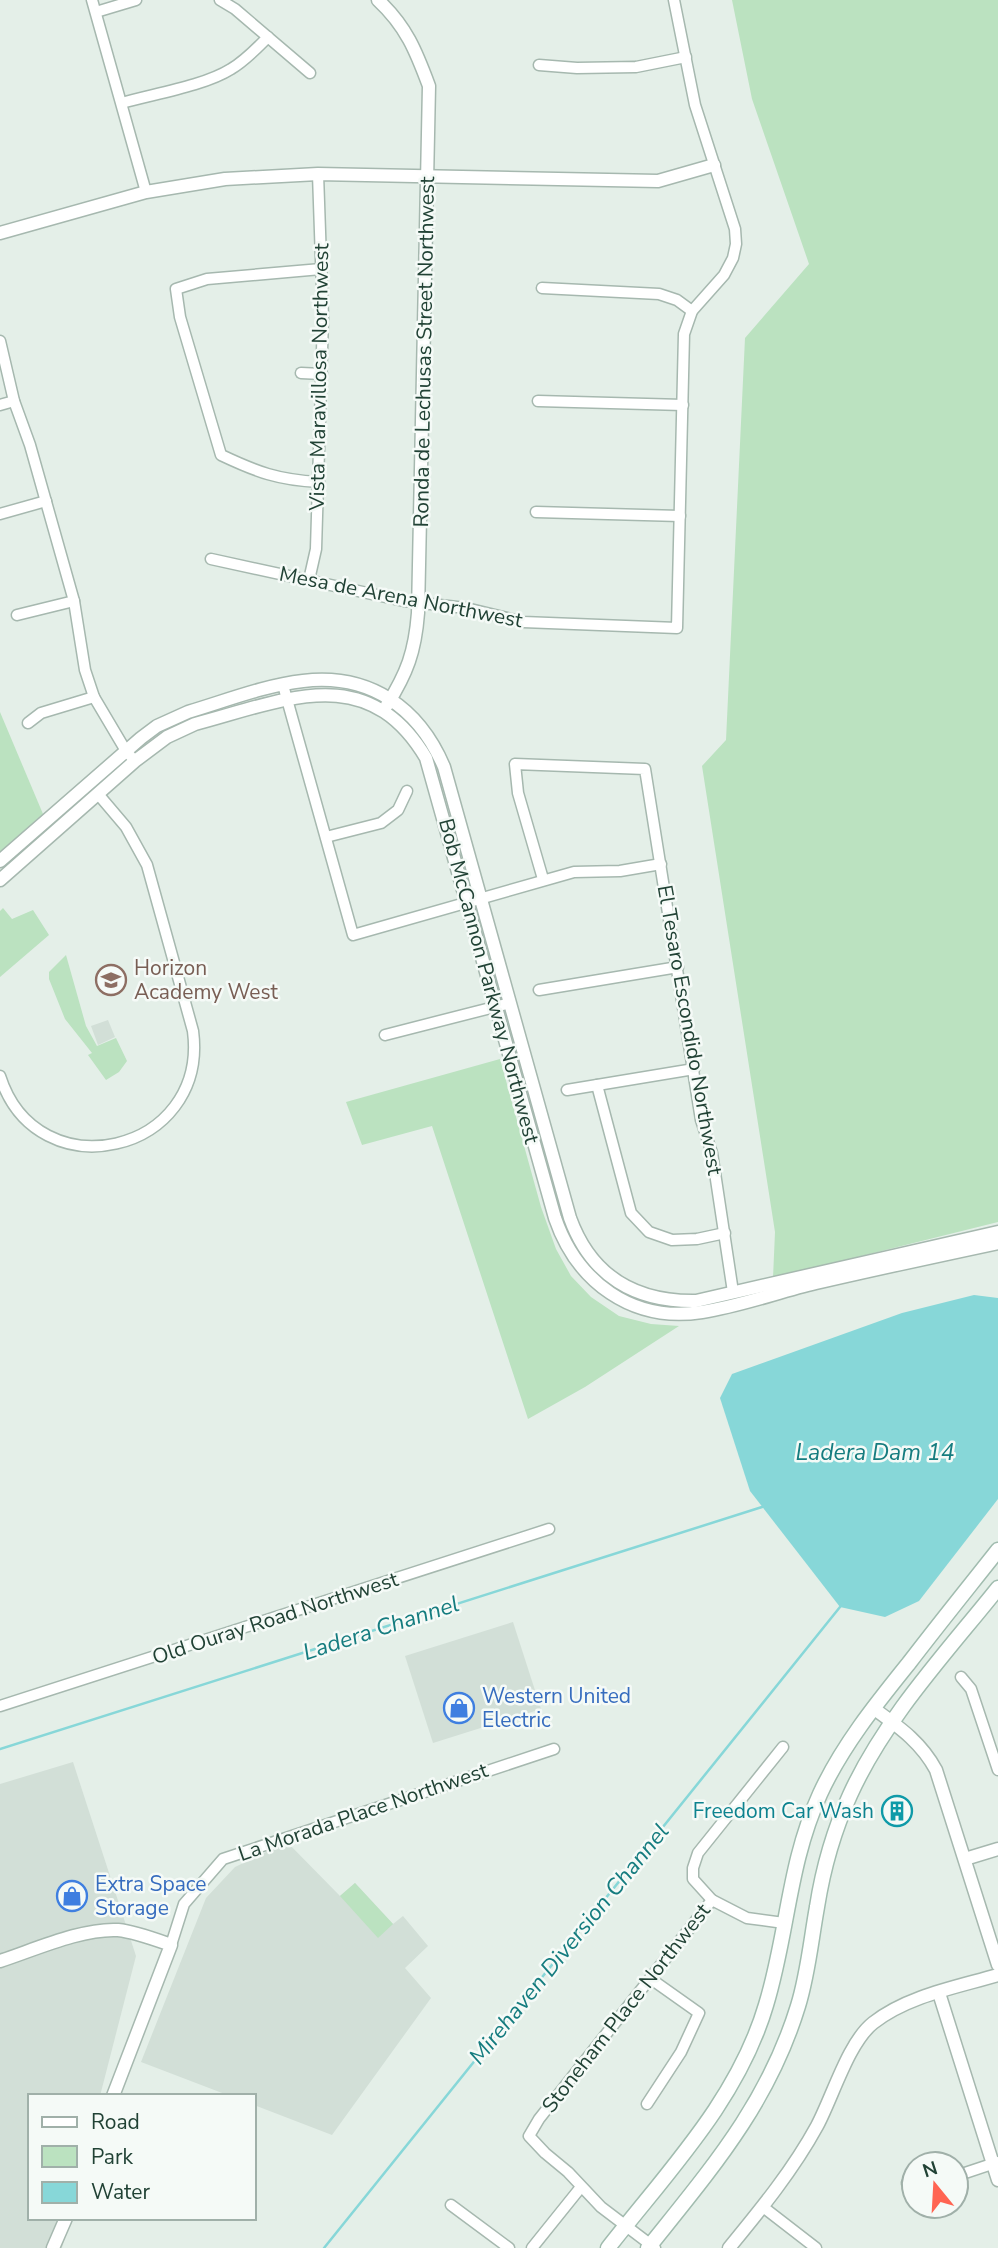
<svg xmlns="http://www.w3.org/2000/svg" width="998" height="2248" font-family="'Nunito Sans',sans-serif">
<style>
.built{fill:#d2dfd7}
.green{fill:#bbe2c0}
.water{fill:#87d7d8}
.lines{fill:none;stroke-linecap:round;stroke-linejoin:round}
.stream{stroke:#87d7d8;stroke-width:2.5}
.minor-casing{stroke:#a6b8af;stroke-width:13}
.tertiary-casing{stroke:#a6b8af;stroke-width:15}
.secondary-casing{stroke:#a1bcaf;stroke-width:17}
.minor{stroke:#fff;stroke-width:10}
.tertiary{stroke:#fff;stroke-width:12}
.secondary{stroke:#fff;stroke-width:14}
.labels{text-anchor:middle;dominant-baseline:central;stroke-width:5;stroke-linejoin:round;paint-order:stroke}
.street-label{font-size:21px;fill:#214235;stroke:#f5faf7}
.education-label{font-size:21px;fill:#785e54;stroke:#f5faf7;text-anchor:start}
.shop-label{font-size:21px;fill:#366cbe;stroke:#f5faf7;text-anchor:start}
.culture-label{font-size:21px;fill:#0d838f;stroke:#f5faf7;text-anchor:end}
.water-label{font-size:23px;font-style:italic;fill:#157c7f;stroke:#f5faf7}
</style>
<rect width="100%" height="100%" fill="#e4efe8"/>
<g class="built">
<path d="M108 1020 115 1037 98 1045 91 1026Z"/>
<path d="M513 1622 541 1709 433 1743 405 1656Z"/>
<path d="M73 1762 136 1956 100 2096H30V2218H70L62 2248H0V1784Z"/>
<path d="M287 1842 340 1896 355 1883 393 1924 403 1916 428 1946 405 1968 431 1998 332 2135 254 2105V2096H230L141 2062 206 1898 235 1867Z"/>
</g>
<g class="green">
<path d="M732 0H998V1222L773 1278 775 1232 702 766 726 740 745 338 809 264 752 99Z"/>
<path d="M0 712 43 814 0 852Z"/>
<path d="M3 908 12 919 33 910 49 935 0 977V911Z"/>
<path d="M66 955 86 1026 97 1046 116 1038 127 1061 119 1072 106 1080 88 1055 92 1053 65 1019 49 979V972Z"/>
<path d="M500 1059 541 1207 556 1249 571 1276 591 1297 619 1316 651 1324 679 1326 585 1387 528 1419 432 1126 362 1145 346 1102Z"/>
<path d="M355 1883 393 1924 378 1938 340 1896Z"/>
</g>
<path class="water" d="M974 1295 998 1298V1499L919 1601 885 1617 840 1607 750 1491 720 1398 732 1374 902 1313Z"/>
<g class="lines">
<g class="stream">
<path d="M0 1749 762 1507"/>
<path d="M324 2248 840 1607"/>
</g>
<g class="minor-casing">
<g id="minor">
<path d="M92 0 146 192"/>
<path d="M220 0 235 9 310 73"/>
<path d="M96 12 136 0"/>
<path d="M539 65 577 68 636 67 686 57"/>
<path d="M122 103C153 94 204 86 231 69 245 61 256 49 268 37"/>
<path d="M542 288 659 294 677 300 692 311"/>
<path d="M0 341 14 401 30 445 74 601 85 670 94 697 126 751 135 761"/>
<path d="M301 373 322 374"/>
<path d="M538 401 683 405"/>
<path d="M0 405 14 401"/>
<path d="M319 482C278 480 257 472 221 455L180 317 176 289 207 279 321 269"/>
<path d="M536 512 680 516"/>
<path d="M0 514 46 501"/>
<path d="M211 559 404 601 466 608 523 622 677 628 684 334 692 311 724 275 733 258 736 244 735 229 695 105 674 0"/>
<path d="M309 580 316 549 323 318 318 174"/>
<path d="M17 615 74 601"/>
<path d="M283 685 353 935 574 872 620 871 661 864"/>
<path d="M28 723 41 713 94 697"/>
<path d="M326 837 381 823 398 810 407 791"/>
<path d="M543 879 518 793 515 764 645 769 701 1120 712 1153 733 1292"/>
<path d="M539 990 678 967"/>
<path d="M385 1035 510 1003"/>
<path d="M0 1076C37 1193 209 1154 193 1031L147 865 126 827 98 794"/>
<path d="M597 1085 631 1213 649 1232 672 1240 697 1239 725 1233"/>
<path d="M567 1090 694 1069"/>
<path d="M961 1677 971 1689 998 1770"/>
<path d="M0 1706 549 1529"/>
<path d="M783 1747 698 1853 693 1868V1879L712 1900 747 1918 784 1923"/>
<path d="M171 1945 184 1904 223 1859 554 1749"/>
<path d="M647 2104 681 2052 699 2013 651 1979"/>
<path d="M956 2176 998 2162"/>
<path d="M907 2183 914 2184"/>
<path d="M451 2205 509 2248"/>
<path d="M763 2207 816 2248"/>
<path d="M532 2248 581 2187"/>
<path d="M655 2248 601 2207 568 2172 545 2153 529 2136 539 2119 712 1900"/>
</g>
</g>
<g class="tertiary-casing">
<g id="tertiary">
<path d="M378 0C406 26 416 51 429 86L418 613C415 652 407 673 387 705"/>
<path d="M0 233 146 192 225 179 318 174 658 181 714 165"/>
<path d="M0 861 141 738 157 726 188 712C225 701 266 685 303 681 370 673 419 708 444 767L570 1218C591 1276 635 1302 696 1301L998 1232"/>
<path d="M0 880 135 761 167 737 195 724C283 701 367 659 426 758L555 1218C577 1282 632 1323 702 1312 741 1306 778 1292 816 1283 876 1269 937 1256 998 1243"/>
<path d="M873 1708C899 1727 921 1742 936 1770L998 1965"/>
<path d="M965 1859 998 1849"/>
<path d="M0 1961C34 1950 82 1928 118 1930 136 1932 154 1939 171 1945L113 2096"/>
<path d="M939 1993 998 2180"/>
<path d="M53 2248 66 2218"/>
<path d="M729 2248C761 2209 793 2170 817 2126 833 2096 848 2043 873 2023 907 1996 957 1987 998 1975"/>
</g>
</g>
<g class="secondary-casing">
<g id="secondary">
<path d="M608 2248C668 2171 738 2100 766 2005 788 1933 788 1864 820 1794 842 1746 876 1704 909 1663 938 1625 968 1588 998 1550"/>
<path d="M648 2248C711 2169 768 2104 798 2006 808 1974 811 1940 817 1907 823 1869 834 1830 850 1795 885 1718 946 1653 998 1588"/>
</g>
</g>
<use href="#minor" class="minor"/>
<use href="#tertiary" class="tertiary"/>
<use href="#secondary" class="secondary"/>
</g>
<defs>
<g id="school-ring" transform="scale(1.575)"><circle r="9.5" fill="#f5faf7" stroke="#8d6e63" stroke-width="1.5"/><path d="M0-5L7-2L0 1L-7-2ZM-4 1L0 2.5L4 1V4Q0 6-4 4Z" fill="#8d6e63"/></g>
<g id="shop-ring" transform="scale(1.575)"><circle r="9.5" fill="#f5faf7" stroke="#3f7fe0" stroke-width="1.5"/><path d="M-5-2.5h2.3a2.7 3.5 0 0 1 5.4 0H5L5.5 6h-11ZM-1.5-2.5h3a1.5 2.3 0 0 0-3 0Z" fill="#3f7fe0"/></g>
<g id="building-ring" transform="scale(1.575)"><circle r="9.5" fill="#f5faf7" stroke="#0f9aa8" stroke-width="1.5"/><path d="M-4-6H4V6H1V3H-1V6H-4ZM-2.5-4.3h1.7v1.8h-1.7ZM.8-4.3h1.7v1.8H.8ZM-2.5-1h1.7V.8h-1.7ZM.8-1h1.7V.8H.8Z" fill="#0f9aa8"/></g>
</defs>
<g fill-rule="evenodd">
<use href="#school-ring" x="111" y="980"/>
<use href="#shop-ring" x="459" y="1708"/>
<use href="#building-ring" x="897" y="1811"/>
<use href="#shop-ring" x="72" y="1896"/>
</g>
<g class="labels">
<g class="street-label">
<text transform="translate(424 352) rotate(-89)">Ronda de Lechusas Street Northwest</text>
<text transform="translate(319 377) rotate(-89)">Vista Maravillosa Northwest</text>
<text transform="translate(401 597) rotate(11)">Mesa de Arena Northwest</text>
<text transform="translate(489 981) rotate(75)">Bob McCannon Parkway Northwest</text>
<text transform="translate(690 1030) rotate(80)">El Tesaro Escondido Northwest</text>
<text transform="translate(275 1618) rotate(-18)">Old Ouray Road Northwest</text>
<text transform="translate(363 1812) rotate(-19)">La Morada Place Northwest</text>
<text transform="translate(626 2008) rotate(-52)">Stoneham Place Northwest</text>
</g>
<g class="education-label">
<text x="134" y="968">Horizon<tspan x="134" dy="24">Academy West</tspan></text>
</g>
<g class="shop-label">
<text x="482" y="1696">Western United<tspan x="482" dy="24">Electric</tspan></text>
<text x="95" y="1884">Extra Space<tspan x="95" dy="24">Storage</tspan></text>
</g>
<g class="culture-label">
<text x="874" y="1811">Freedom Car Wash</text>
</g>
<g class="water-label">
<text x="875" y="1452">Ladera Dam 14</text>
<text transform="translate(381 1628) rotate(-18)">Ladera Channel</text>
<text transform="translate(569 1944) rotate(-51)">Mirehaven Diversion Channel</text>
</g>
</g>
<rect x="28" y="2094" width="228" height="126" fill="#f5faf7" stroke="#a0b0a9" stroke-width="2"/>
<rect x="42" y="2117" width="35" height="10" fill="#ffffff" stroke="#a0b0a9" stroke-width="2"/>
<text x="91" y="2129" font-size="21" fill="#214235">Road</text>
<rect x="42" y="2146" width="35" height="21" fill="#bbe2c0" stroke="#a0b0a9" stroke-width="2"/>
<text x="91" y="2164" font-size="21" fill="#214235">Park</text>
<rect x="42" y="2182" width="35" height="21" fill="#87d7d8" stroke="#a0b0a9" stroke-width="2"/>
<text x="91" y="2199" font-size="21" fill="#214235">Water</text>
<g transform="translate(935 2185) rotate(342)"><circle r="33" fill="#f5faf7" stroke="#a0b0a9" stroke-width="2"/>
<path d="M0-5L12 26L0 18L-12 26Z" fill="#ff6452"/>
<text y="-10" font-size="19" font-weight="bold" text-anchor="middle" fill="#214235">N</text>
</g>
</svg>
